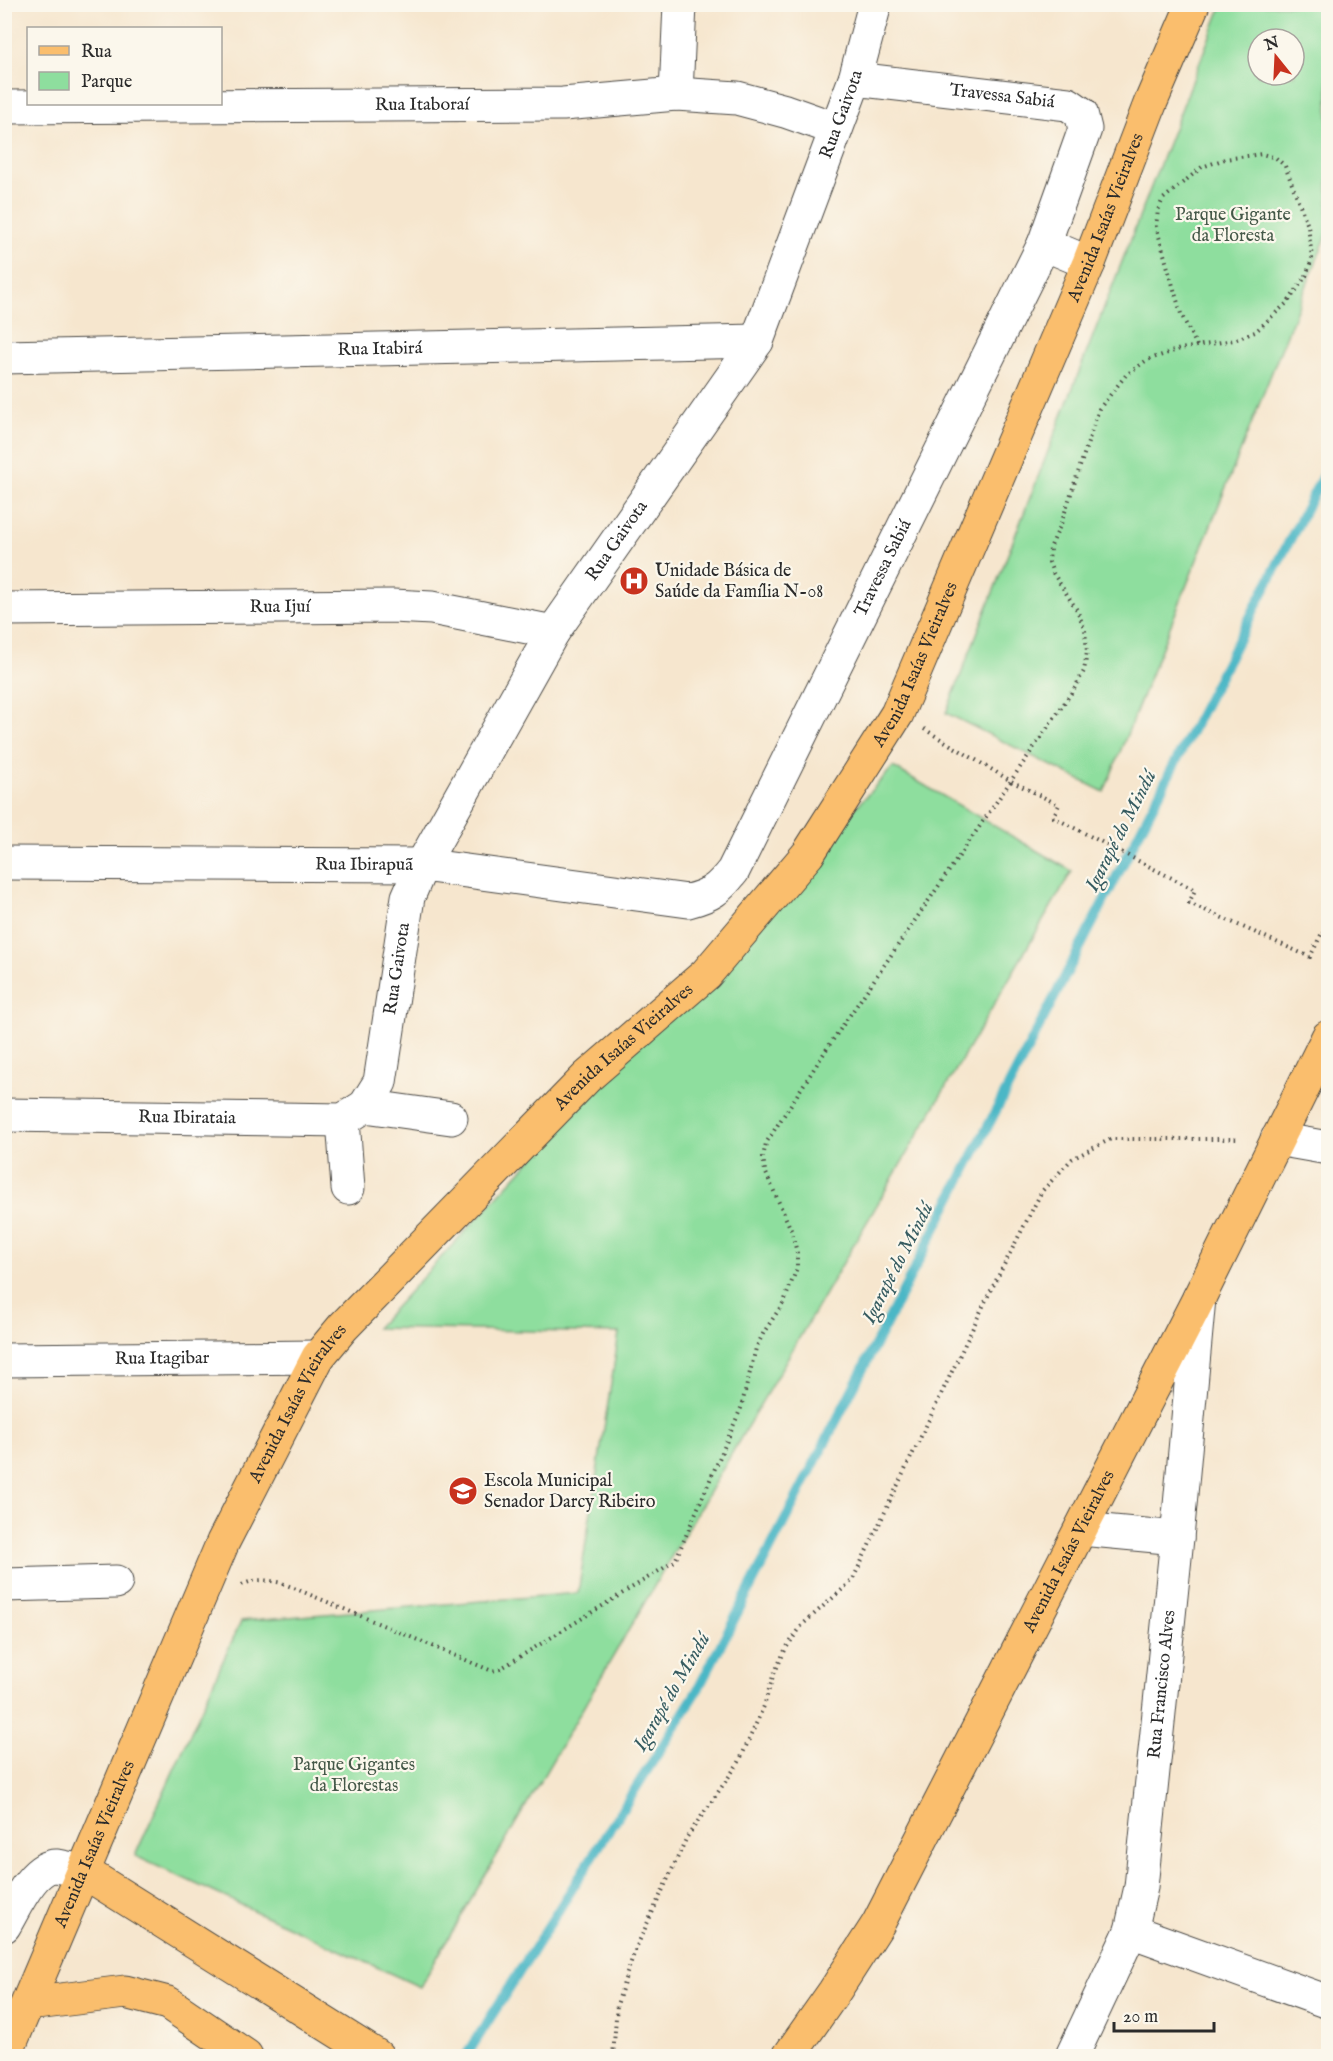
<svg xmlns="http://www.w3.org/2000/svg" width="1333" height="2061" font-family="'IM FELL English',serif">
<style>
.green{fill:#8ede9e;stroke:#5c8464;stroke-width:1.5;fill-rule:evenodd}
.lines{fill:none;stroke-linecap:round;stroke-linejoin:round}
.stream{stroke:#4bb7c6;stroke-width:10}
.minor-casing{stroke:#494743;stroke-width:35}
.major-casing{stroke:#494743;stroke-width:35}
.path{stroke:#494743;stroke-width:4;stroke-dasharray:1.5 4.5;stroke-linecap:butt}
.minor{stroke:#fff;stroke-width:33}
.major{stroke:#fabe6d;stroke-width:33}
.labels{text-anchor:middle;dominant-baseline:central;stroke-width:4.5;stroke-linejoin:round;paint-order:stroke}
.street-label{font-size:18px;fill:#2b2b2b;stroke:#fbf7ec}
.park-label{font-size:18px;fill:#445848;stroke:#fbf7ec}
.poi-label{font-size:18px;fill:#2b2b2b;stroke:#fbf7ec;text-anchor:start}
.water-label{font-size:20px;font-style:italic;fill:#365c61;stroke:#fbf7ec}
</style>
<rect width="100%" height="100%" fill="#fbf7ec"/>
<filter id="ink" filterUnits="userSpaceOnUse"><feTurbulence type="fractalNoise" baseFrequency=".0167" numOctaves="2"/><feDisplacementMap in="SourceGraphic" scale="12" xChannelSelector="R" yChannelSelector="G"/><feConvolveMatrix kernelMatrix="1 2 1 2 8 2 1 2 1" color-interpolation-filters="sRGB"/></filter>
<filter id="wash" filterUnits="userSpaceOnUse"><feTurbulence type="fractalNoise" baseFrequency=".008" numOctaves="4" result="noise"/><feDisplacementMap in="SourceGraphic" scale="24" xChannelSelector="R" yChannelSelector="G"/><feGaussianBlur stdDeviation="1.35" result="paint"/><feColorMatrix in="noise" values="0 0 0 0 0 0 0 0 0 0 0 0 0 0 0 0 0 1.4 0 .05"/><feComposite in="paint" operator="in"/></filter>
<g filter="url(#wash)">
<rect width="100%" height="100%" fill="#f6e6ce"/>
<g class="green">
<path d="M1222 5H1328V232L1104 792 946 713ZM1258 39H1294V75H1258Z"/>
<path d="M893 767 1072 871 420 1987 135 1856 241 1621 578 1593 619 1333 376 1328Z"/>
</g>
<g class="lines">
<path class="stream" d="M466 2056 696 1693 1328 466"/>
</g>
</g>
<g filter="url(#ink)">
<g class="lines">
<g class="minor-casing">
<g id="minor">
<path id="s1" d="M855 79 1068 104 1081 113 1085 129 1044 244 1089 263"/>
<path d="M676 94 680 4"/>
<path id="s2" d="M4 107 563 104 676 94 737 98 785 111 836 129"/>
<path id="s3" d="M4 357 757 341"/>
<path id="s4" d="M4 609 393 606 432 608 553 632"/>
<path id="s5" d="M4 863 422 865 688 901C711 895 718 890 733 871L1044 244"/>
<path d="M365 1106 451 1118"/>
<path id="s6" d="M4 1115 343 1120 365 1106 380 1082 408 897 422 865 553 632 757 341 855 79 875 4"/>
<path d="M343 1120 348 1188"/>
<path d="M1277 1139 1328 1148"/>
<path id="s7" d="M4 1360 318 1357"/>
<path d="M1081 1529 1177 1538"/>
<path d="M4 1585 116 1582"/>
<path d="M4 1926C15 1908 32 1866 56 1866 65 1867 75 1870 84 1872"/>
<path d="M1131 1931 1328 2002"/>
<path id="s8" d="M1072 2056 1131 1931 1141 1887 1177 1538 1199 1298"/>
</g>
</g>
<g class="major-casing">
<g id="major">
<path d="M84 1872 377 2056"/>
<path d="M28 2004 125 1992 168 2003 246 2056"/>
<path id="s9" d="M5 2056 223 1542 318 1357 343 1327 587 1077 706 974 808 854 897 714 1089 263 1150 104 1193 4"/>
<path id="s10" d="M789 2056 834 1992 878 1924 1199 1298 1328 1037"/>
</g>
</g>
<g class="path">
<path d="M924 729 1011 781 1059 805 1053 817 1195 890 1189 903 1310 957 1323 931 1328 934"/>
<path d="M242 1585C255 1578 267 1580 282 1583L492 1671 500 1669 675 1561 741 1408 756 1348 764 1332 784 1302 797 1268V1253L792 1232 765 1171 763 1157 766 1143 828 1047 1074 689 1084 671 1087 652 1085 630 1077 610 1053 573 1049 562 1050 548 1061 524 1099 409 1126 375 1147 360 1180 349 1197 346 1234 340 1255 332 1288 302 1306 276 1312 258 1308 226 1285 166 1276 158 1262 154 1225 159 1202 167 1163 199 1158 210 1156 226 1181 314 1197 346"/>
<path d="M613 2056 617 2005 626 1976 636 1948 687 1837 739 1762 764 1706 773 1676 786 1648 803 1624 852 1581 988 1296 1042 1191 1072 1159 1111 1139H1240"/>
</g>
<use href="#minor" class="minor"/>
<use href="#major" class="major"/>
</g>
</g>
<defs>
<g id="hospital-disc" transform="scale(1.5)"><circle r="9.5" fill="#c8321e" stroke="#fbf7ec"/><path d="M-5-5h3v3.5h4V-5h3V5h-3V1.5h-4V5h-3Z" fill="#fff"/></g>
<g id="school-disc" transform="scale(1.5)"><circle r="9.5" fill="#c8321e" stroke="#fbf7ec"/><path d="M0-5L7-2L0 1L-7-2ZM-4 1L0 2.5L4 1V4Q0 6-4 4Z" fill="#fff"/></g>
</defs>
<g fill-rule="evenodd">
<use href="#hospital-disc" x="634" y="581"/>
<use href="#school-disc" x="463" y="1491"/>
</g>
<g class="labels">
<g class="street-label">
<text stroke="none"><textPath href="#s1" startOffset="148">Travessa Sabiá</textPath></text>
<text stroke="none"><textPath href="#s2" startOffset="418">Rua Itaboraí</textPath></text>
<text stroke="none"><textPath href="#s6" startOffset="1480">Rua Gaivota</textPath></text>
<text stroke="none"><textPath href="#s9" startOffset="2174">Avenida Isaías Vieiralves</textPath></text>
<text stroke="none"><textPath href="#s3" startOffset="376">Rua Itabirá</textPath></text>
<text stroke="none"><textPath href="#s6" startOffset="994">Rua Gaivota</textPath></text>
<text stroke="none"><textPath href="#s5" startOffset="1080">Travessa Sabiá</textPath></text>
<text stroke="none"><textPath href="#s4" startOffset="276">Rua Ijuí</textPath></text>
<text stroke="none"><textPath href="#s9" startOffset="1688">Avenida Isaías Vieiralves</textPath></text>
<text stroke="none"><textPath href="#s5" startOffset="360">Rua Ibirapuã</textPath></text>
<text stroke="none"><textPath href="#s6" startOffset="508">Rua Gaivota</textPath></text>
<text stroke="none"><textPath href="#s9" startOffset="1202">Avenida Isaías Vieiralves</textPath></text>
<text stroke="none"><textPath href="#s6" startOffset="183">Rua Ibirataia</textPath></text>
<text stroke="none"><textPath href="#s7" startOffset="158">Rua Itagibar</textPath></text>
<text stroke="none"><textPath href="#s9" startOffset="716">Avenida Isaías Vieiralves</textPath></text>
<text stroke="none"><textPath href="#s10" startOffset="578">Avenida Isaías Vieiralves</textPath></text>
<text stroke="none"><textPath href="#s8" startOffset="387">Rua Francisco Alves</textPath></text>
<text stroke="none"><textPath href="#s9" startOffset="230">Avenida Isaías Vieiralves</textPath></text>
</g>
<g class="park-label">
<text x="1233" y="215">Parque Gigante<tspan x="1233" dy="21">da Floresta</tspan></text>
<text x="354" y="1765">Parque Gigantes<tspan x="354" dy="21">da Florestas</tspan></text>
</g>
<g class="poi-label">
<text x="655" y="571">Unidade Básica de<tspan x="655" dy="21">Saúde da Família N-08</tspan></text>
<text x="484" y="1481">Escola Municipal<tspan x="484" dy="21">Senador Darcy Ribeiro</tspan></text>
</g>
<g class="water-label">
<text transform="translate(1121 831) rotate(-63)">Igarapé do Mindú</text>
<text transform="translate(898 1263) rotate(-63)">Igarapé do Mindú</text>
<text transform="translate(672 1692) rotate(-60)">Igarapé do Mindú</text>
</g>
</g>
<rect width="1333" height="2061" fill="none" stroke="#fbf7ec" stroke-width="24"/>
<rect x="27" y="27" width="195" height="78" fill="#fbf7ec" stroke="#a8a59f" stroke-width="1.5"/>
<rect x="39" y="46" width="30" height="9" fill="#fabe6d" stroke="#a8a59f" stroke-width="1.5"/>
<text x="81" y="57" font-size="18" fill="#2b2b2b">Rua</text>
<rect x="39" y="72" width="30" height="18" fill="#8ede9e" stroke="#a8a59f" stroke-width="1.5"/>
<text x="81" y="87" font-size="18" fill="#2b2b2b">Parque</text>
<g transform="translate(1276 57) rotate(342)"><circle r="28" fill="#fbf7ec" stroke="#a8a59f" stroke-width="1.5"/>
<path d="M0-4.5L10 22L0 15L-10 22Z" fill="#c8321e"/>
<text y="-9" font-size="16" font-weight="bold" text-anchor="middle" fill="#2b2b2b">N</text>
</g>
<path d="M1114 2022v9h100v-9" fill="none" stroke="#2b2b2b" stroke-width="3"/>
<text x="1123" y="2022" font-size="18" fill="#2b2b2b" stroke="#fbf7ec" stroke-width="4.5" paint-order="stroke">20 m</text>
</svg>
